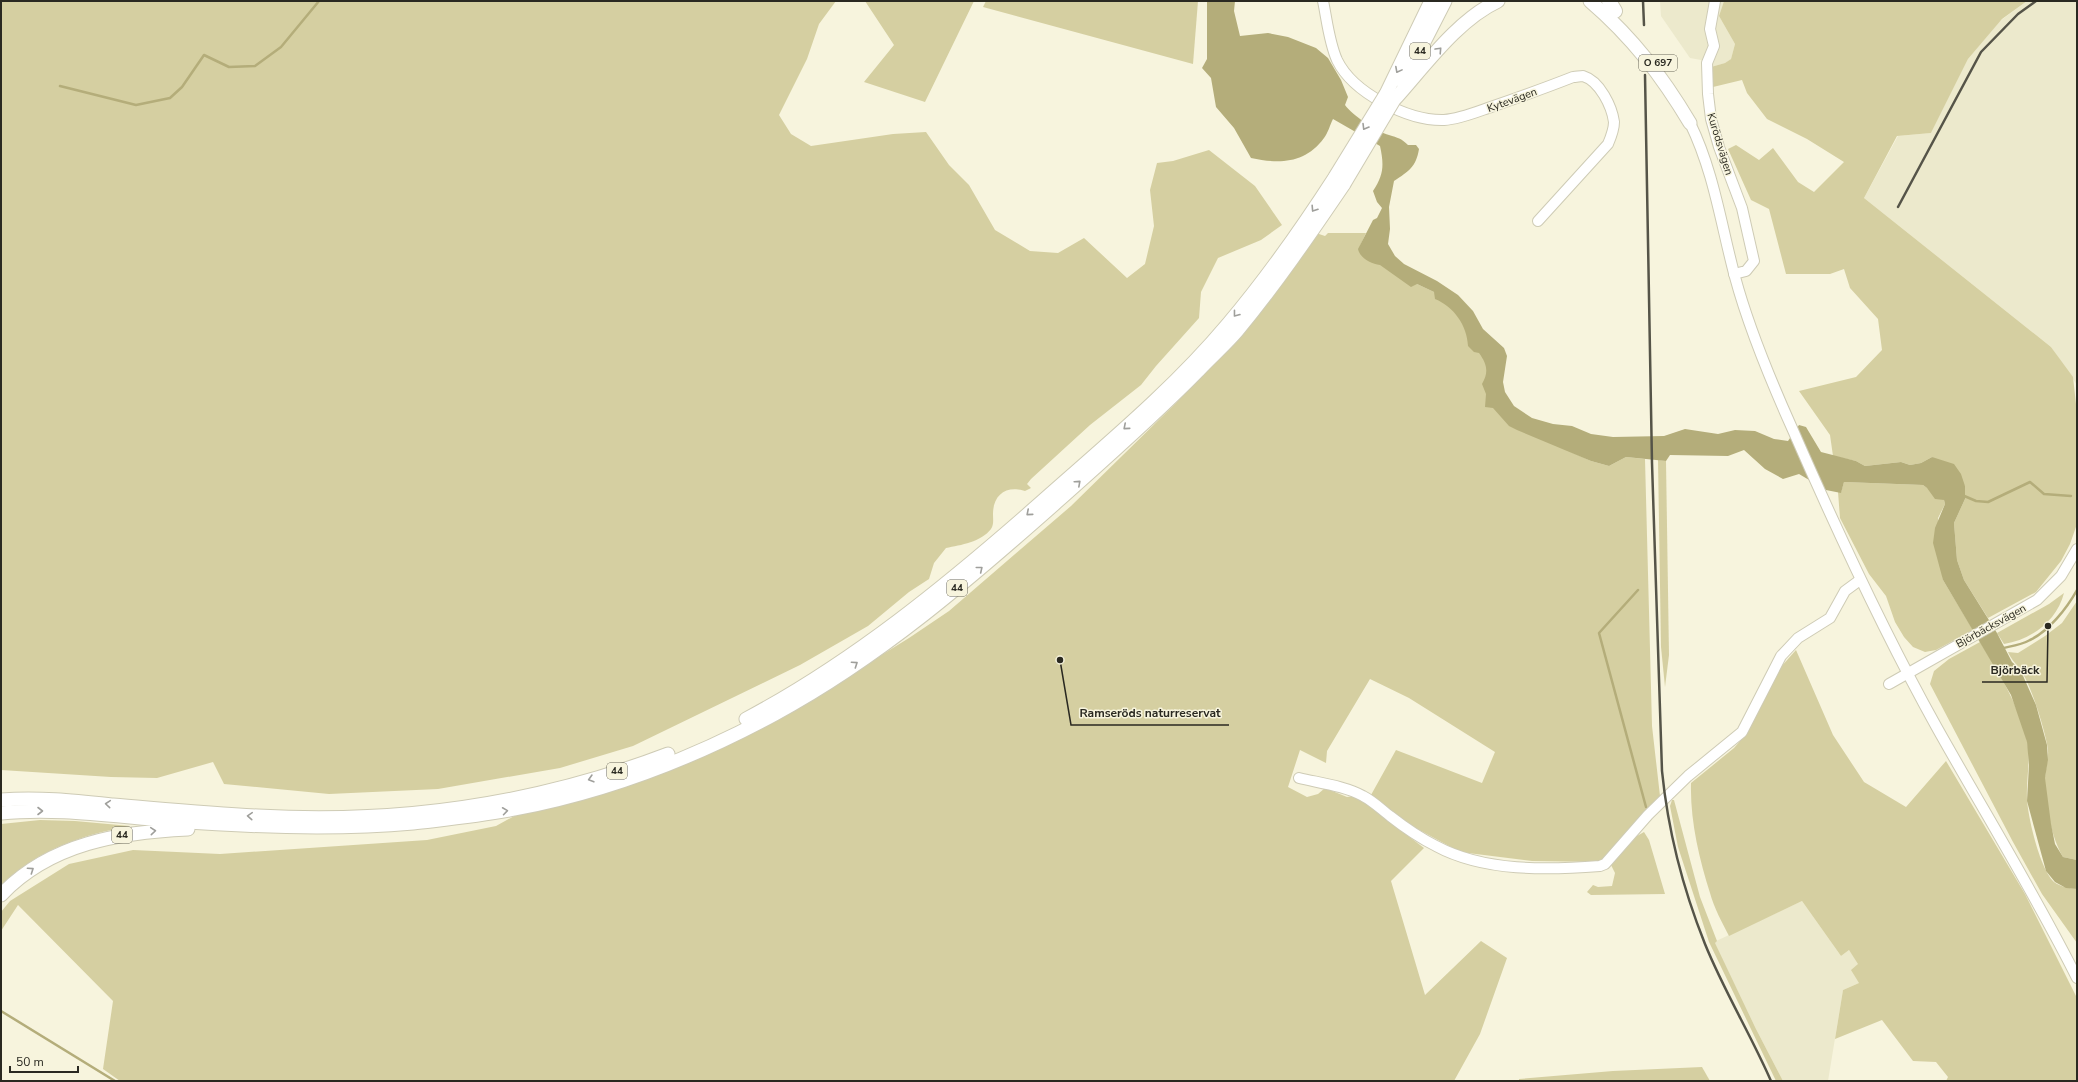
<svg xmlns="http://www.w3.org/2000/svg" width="2078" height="1082" font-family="'Nunito Sans',sans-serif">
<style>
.built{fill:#ece9cc}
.green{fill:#d5cfa1}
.water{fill:#b4ad7a}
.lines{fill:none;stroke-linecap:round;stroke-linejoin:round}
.stream{stroke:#b4ad7a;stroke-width:2.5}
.minor-casing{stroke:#cecbb5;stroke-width:12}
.major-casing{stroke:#cecbb5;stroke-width:15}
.highway-casing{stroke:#cecbb5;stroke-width:16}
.minor{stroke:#fff;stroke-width:10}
.major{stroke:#fff;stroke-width:13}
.highway{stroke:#fff;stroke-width:14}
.rail{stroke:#555448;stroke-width:2.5}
.major-bridge-casing{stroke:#cecbb5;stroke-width:15;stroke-linecap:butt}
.major-bridge{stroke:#fff;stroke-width:13}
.oneway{stroke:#9f9f9b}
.labels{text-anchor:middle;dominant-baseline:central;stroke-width:3;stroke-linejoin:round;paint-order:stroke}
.shield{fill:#f7f4dd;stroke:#686659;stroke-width:1}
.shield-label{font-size:10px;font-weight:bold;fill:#2a2921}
.street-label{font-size:11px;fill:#2a2921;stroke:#f7f4dd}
.leader{fill:none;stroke:#2a2921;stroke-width:1.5}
.callout-dot{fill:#2a2921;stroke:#f7f4dd;stroke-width:1.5}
.callout-label{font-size:12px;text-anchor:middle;font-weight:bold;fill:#2a2921;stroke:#f7f4dd;stroke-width:3;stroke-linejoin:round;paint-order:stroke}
</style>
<rect width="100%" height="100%" fill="#f7f4dd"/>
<g class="built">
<path d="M1660 1H1724L1719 16 1735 44 1731 59 1725 63 1711 67 1701 60 1690 58 1661 16Z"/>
<path d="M2027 1H2077V385L2051 347 1864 198 1898 136 1931 133 1968 59 2000 21Z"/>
<path d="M1802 901 1841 956 1849 950 1859 964V983L1843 990 1828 1081H1783L1756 1029 1714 942Z"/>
</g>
<g class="green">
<path d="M1 1H836L819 24 807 59 779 115 791 134 811 146 893 134 926 132 949 165 969 185 995 230 1030 251 1058 253 1084 238 1127 278 1145 264 1154 226 1150 190 1157 163 1173 161 1209 150 1255 186 1282 225 1261 240 1218 258 1201 292 1199 318 1156 366 1141 385 1090 425 1031 479 1027 484 1031 488 1025 491C1007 485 993 494 993 514 993 520 994 524 991 529 981 542 961 545 946 548L934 563 929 579 909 592 868 626 800 665 633 746 560 768 438 789 329 794 224 784 213 762 157 778 111 777 1 770Z"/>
<path d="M865 1H974L925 102 864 82 894 45Z"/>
<path d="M986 1H1198L1193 64 983 7Z"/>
<path d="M1724 1H2027L2002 19 1968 59 1931 133 1897 136 1864 198 2051 347 2073 377 2077 413V524L2070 544 2061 561 2036 592 1988 618 1964 580 1957 560 1954 523 1965 499V486L1932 457 1921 463 1910 465 1901 462 1865 466 1856 461 1833 456 1830 435 1799 391 1856 377 1882 350 1878 319 1850 288 1844 269 1830 274H1786L1769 209 1751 200 1728 149 1736 145 1759 160 1773 148 1798 182 1814 192 1844 162 1807 139 1767 119 1747 93 1742 80 1713 87 1711 67 1725 63 1731 59 1735 44 1719 16Z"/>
<path d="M1316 233 1325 236 1328 233H1366L1360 246 1417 284 1434 292 1454 311 1487 355 1493 393 1571 452 1591 461 1609 466 1626 457 1645 459 1652 726 1660 796 1606 859 1601 862 1532 861 1460 852 1401 820 1371 795 1396 750 1482 783 1495 752 1409 698 1370 679 1327 751 1326 763 1300 750 1288 787 1307 797 1318 794 1325 788 1347 797 1356 796 1424 848 1391 881 1425 995 1481 941 1507 958 1480 1034 1454 1081H120L103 1069 113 1001 18 905 1 931V912L10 901 69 864 133 850 220 854 427 840 496 826 589 775 660 763 809 700 909 638 949 611 1071 506 1176 403 1256 311Z"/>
<path d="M1658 460 1666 461 1669 655 1665 687 1661 647Z"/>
<path d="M1844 482 1923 485 1944 500 1945 504 1938 518 1943 580 1973 630 1936 650 1925 652 1913 647 1904 637 1895 622 1886 596 1869 574 1840 518 1838 492H1841Z"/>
<path d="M2064 593C2057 621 2031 640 2004 644L1997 633 2049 604Z"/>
<path d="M2077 601V860L2063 857C2051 837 2044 800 2045 777 2046 766 2050 755 2047 744 2043 724 2031 685 2020 669 2015 663 2011 659 2008 652L2018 653 2045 636 2062 623Z"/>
<path d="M1980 642C2000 674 2018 704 2027 741 2031 760 2026 779 2027 799 2028 818 2040 869 2054 882 2061 887 2069 888 2077 889V943L2042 894 2013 842 1930 684 1934 671 1949 659Z"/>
<path d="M1796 650 1833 735 1864 782 1906 807 1946 761 2025 894 2077 998V1081H1946L1948 1077 1936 1062 1913 1061 1882 1020 1835 1039 1843 990 1859 983 1851 970 1858 964 1849 950 1841 956 1802 901 1729 936C1722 922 1714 908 1710 893 1699 858 1690 820 1691 783L1734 748 1748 732 1780 668Z"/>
<path d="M1672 800H1674L1700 897 1717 941 1715 943 1756 1029 1783 1081H1776L1709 942 1678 847 1670 806Z"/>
<path d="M40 820 75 821 130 826C81 835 38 850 1 885V824Z"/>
<path d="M1644 832 1649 840 1665 894 1591 895 1587 892 1593 885 1598 887 1612 886 1615 873 1611 865 1637 836Z"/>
<path d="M1702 1067 1710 1081H1519V1079L1613 1071Z"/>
</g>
<path class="water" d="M1207 1H1235L1234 11 1240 36 1268 33 1288 37 1316 48 1328 58 1341 80 1348 97 1345 105C1352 115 1377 132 1389 135 1398 138 1401 138 1408 145H1416L1419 149C1416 167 1409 171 1394 181L1389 207 1390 229 1388 244 1395 256 1404 264 1437 281 1458 295 1473 311 1483 329 1504 348 1507 356 1503 382 1505 392 1514 406 1532 418 1553 424 1572 426 1591 434 1613 437 1664 436 1685 429 1718 434 1735 430 1755 431 1774 439 1788 441 1799 425 1806 427 1821 452 1856 461 1865 466 1901 462 1910 465 1921 463 1932 457 1954 464 1961 474 1965 486V499L1954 523 1957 560 1964 580 1997 633 2012 662 2020 669 2036 705 2047 745 2048 760 2045 778 2051 824 2055 844 2063 857 2077 860V889L2066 888 2055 882 2046 871 2027 801 2029 765 2027 742 2011 695 1943 580 1933 543 1935 528 1945 504 1944 500 1935 499 1927 488 1923 485 1844 482 1841 493 1826 490 1799 474 1783 479 1765 469 1744 450 1728 456 1670 455 1666 461 1626 457 1609 466 1591 461 1517 430 1509 426 1493 408 1485 407 1486 394 1482 384C1489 372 1487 364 1479 353L1474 352 1468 346C1467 325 1454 307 1435 299L1434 292 1417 284 1411 287 1380 265C1371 264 1360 258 1358 249L1373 220 1377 218 1382 208 1377 202 1373 191C1384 174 1384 165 1380 146L1333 119C1330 125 1328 133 1324 138 1305 164 1279 164 1251 158L1234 128 1216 107 1211 78 1202 68 1207 59Z"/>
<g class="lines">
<g class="stream">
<path d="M60 86 136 105 170 98 182 87 204 55 229 67 255 66 281 47 319 1"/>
<path d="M1962 495 1976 501 1988 502 2030 482 2044 494 2071 496"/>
<path d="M1638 590 1599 633 1646 807"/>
<path d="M2003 648C2012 646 2021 645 2030 640 2049 631 2067 608 2077 590"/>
<path d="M1 1011 115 1081"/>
</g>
<g class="minor-casing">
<g id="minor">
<path d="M1323 1C1327 20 1329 42 1337 60 1353 93 1408 121 1444 120 1459 119 1474 113 1488 108 1517 98 1545 88 1573 77 1576 77 1580 76 1583 76 1600 81 1612 107 1614 122 1614 130 1611 137 1608 144L1538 221"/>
<path d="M1715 1 1710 29 1714 46 1707 63 1708 94 1711 119 1719 147 1742 208 1754 261 1746 271 1734 274"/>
<path d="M1690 123C1714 172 1721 225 1735 277 1749 329 1770 379 1792 428 1836 529 1882 629 1936 726 1983 810 2034 892 2077 978"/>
<path d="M1889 684 2037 600 2061 576 2077 549"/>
<path d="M1299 778C1320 783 1345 786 1363 796 1373 801 1382 810 1390 816 1404 827 1420 838 1436 846 1484 872 1548 870 1600 866L1605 864 1648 815 1688 776 1742 732 1781 656 1798 638 1830 618 1845 591 1860 580"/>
</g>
</g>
<g class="major-casing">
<g id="major">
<path d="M1590 1C1632 37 1662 76 1690 123"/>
<path d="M1403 83 1445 1"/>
<path d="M1386 94 1431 1"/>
<path d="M1394 100C1424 67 1457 20 1498 1"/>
<path d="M746 719C853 662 946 586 1037 506 1102 448 1171 392 1228 324 1267 278 1302 228 1335 177"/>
<path d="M1 800C39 797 75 801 113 805 161 809 210 814 258 816 397 824 537 804 668 754"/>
<path d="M1 813C59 807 117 817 175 821 254 827 334 830 413 823 447 819 481 816 515 809 605 792 694 758 775 714 879 658 971 578 1059 500 1106 458 1154 416 1198 371 1211 357 1225 345 1237 331 1276 284 1310 234 1344 184"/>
<path d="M1 895C50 843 121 832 188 829"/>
</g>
</g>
<g class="highway-casing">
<path id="highway" d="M1609 1 1615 11"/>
</g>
<use href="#minor" class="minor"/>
<use href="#major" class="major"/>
<use href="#highway" class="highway"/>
<g class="rail">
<path d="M1643 1 1644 25"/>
<path d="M1645 75 1652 463 1662 771C1668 831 1683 889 1705 944 1724 991 1751 1035 1771 1081"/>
<path d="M1898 207 1981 52 2018 14 2036 1"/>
</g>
<g class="major-bridge-casing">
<g id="major-bridge">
<path d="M1335 177 1386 94"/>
<path d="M1344 184 1394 100"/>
</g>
</g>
<use href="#major-bridge" class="major-bridge"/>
</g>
<defs><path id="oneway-chevron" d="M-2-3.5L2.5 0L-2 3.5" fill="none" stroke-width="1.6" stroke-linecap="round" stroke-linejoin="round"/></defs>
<g class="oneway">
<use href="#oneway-chevron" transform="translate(1439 50) rotate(-47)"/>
<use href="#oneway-chevron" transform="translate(1398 70) rotate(118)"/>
<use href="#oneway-chevron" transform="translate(1365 127) rotate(121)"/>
<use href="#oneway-chevron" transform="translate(1314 209) rotate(123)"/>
<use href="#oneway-chevron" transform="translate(1236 314) rotate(128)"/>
<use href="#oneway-chevron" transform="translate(1126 427) rotate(139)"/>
<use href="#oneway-chevron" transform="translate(1078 483) rotate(-42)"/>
<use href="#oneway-chevron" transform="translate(1029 513) rotate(139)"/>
<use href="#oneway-chevron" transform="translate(980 569) rotate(-39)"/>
<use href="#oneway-chevron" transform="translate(855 664) rotate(-34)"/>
<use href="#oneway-chevron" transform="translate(591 779) rotate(164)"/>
<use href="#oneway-chevron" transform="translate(108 804) rotate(-175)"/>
<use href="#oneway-chevron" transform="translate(40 811)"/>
<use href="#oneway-chevron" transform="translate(505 811) rotate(-8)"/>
<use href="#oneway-chevron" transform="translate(250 816) rotate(-176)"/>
<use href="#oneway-chevron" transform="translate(153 831) rotate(-5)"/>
<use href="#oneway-chevron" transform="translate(31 870) rotate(-34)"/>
</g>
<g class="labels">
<g class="shield">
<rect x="1410" y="43" width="20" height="16" rx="3"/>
<rect x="1639" y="55" width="38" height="16" rx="3"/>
<rect x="947" y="580" width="20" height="16" rx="3"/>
<rect x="607" y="763" width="20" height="16" rx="3"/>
<rect x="112" y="827" width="20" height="16" rx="3"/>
</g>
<g class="shield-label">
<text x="1420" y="51">44</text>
<text x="1658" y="63">O 697</text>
<text x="957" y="588">44</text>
<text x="617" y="771">44</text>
<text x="122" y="835">44</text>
</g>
<g class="street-label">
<text transform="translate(1512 100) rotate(-20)">Kytevägen</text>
<text transform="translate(1720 144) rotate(73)">Kurödsvägen</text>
<text transform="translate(1991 626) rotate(-29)">Björbäcksvägen</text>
</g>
</g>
<path class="leader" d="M2048 626L2047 682H1982M1060 660L1071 725H1229"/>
<g class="callout-dot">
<circle cx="2048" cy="626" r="4"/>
<circle cx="1060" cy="660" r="4"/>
</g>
<g class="callout-label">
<text x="2015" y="674">Björbäck</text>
<text x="1150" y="717">Ramseröds naturreservat</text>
</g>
<rect width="2078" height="1082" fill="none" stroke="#2a2921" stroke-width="4"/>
<path d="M10 1066v6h68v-6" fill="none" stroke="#2a2921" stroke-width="2"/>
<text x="16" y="1066" font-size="12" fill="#2a2921" stroke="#f7f4dd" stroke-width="3" paint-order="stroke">50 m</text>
</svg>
